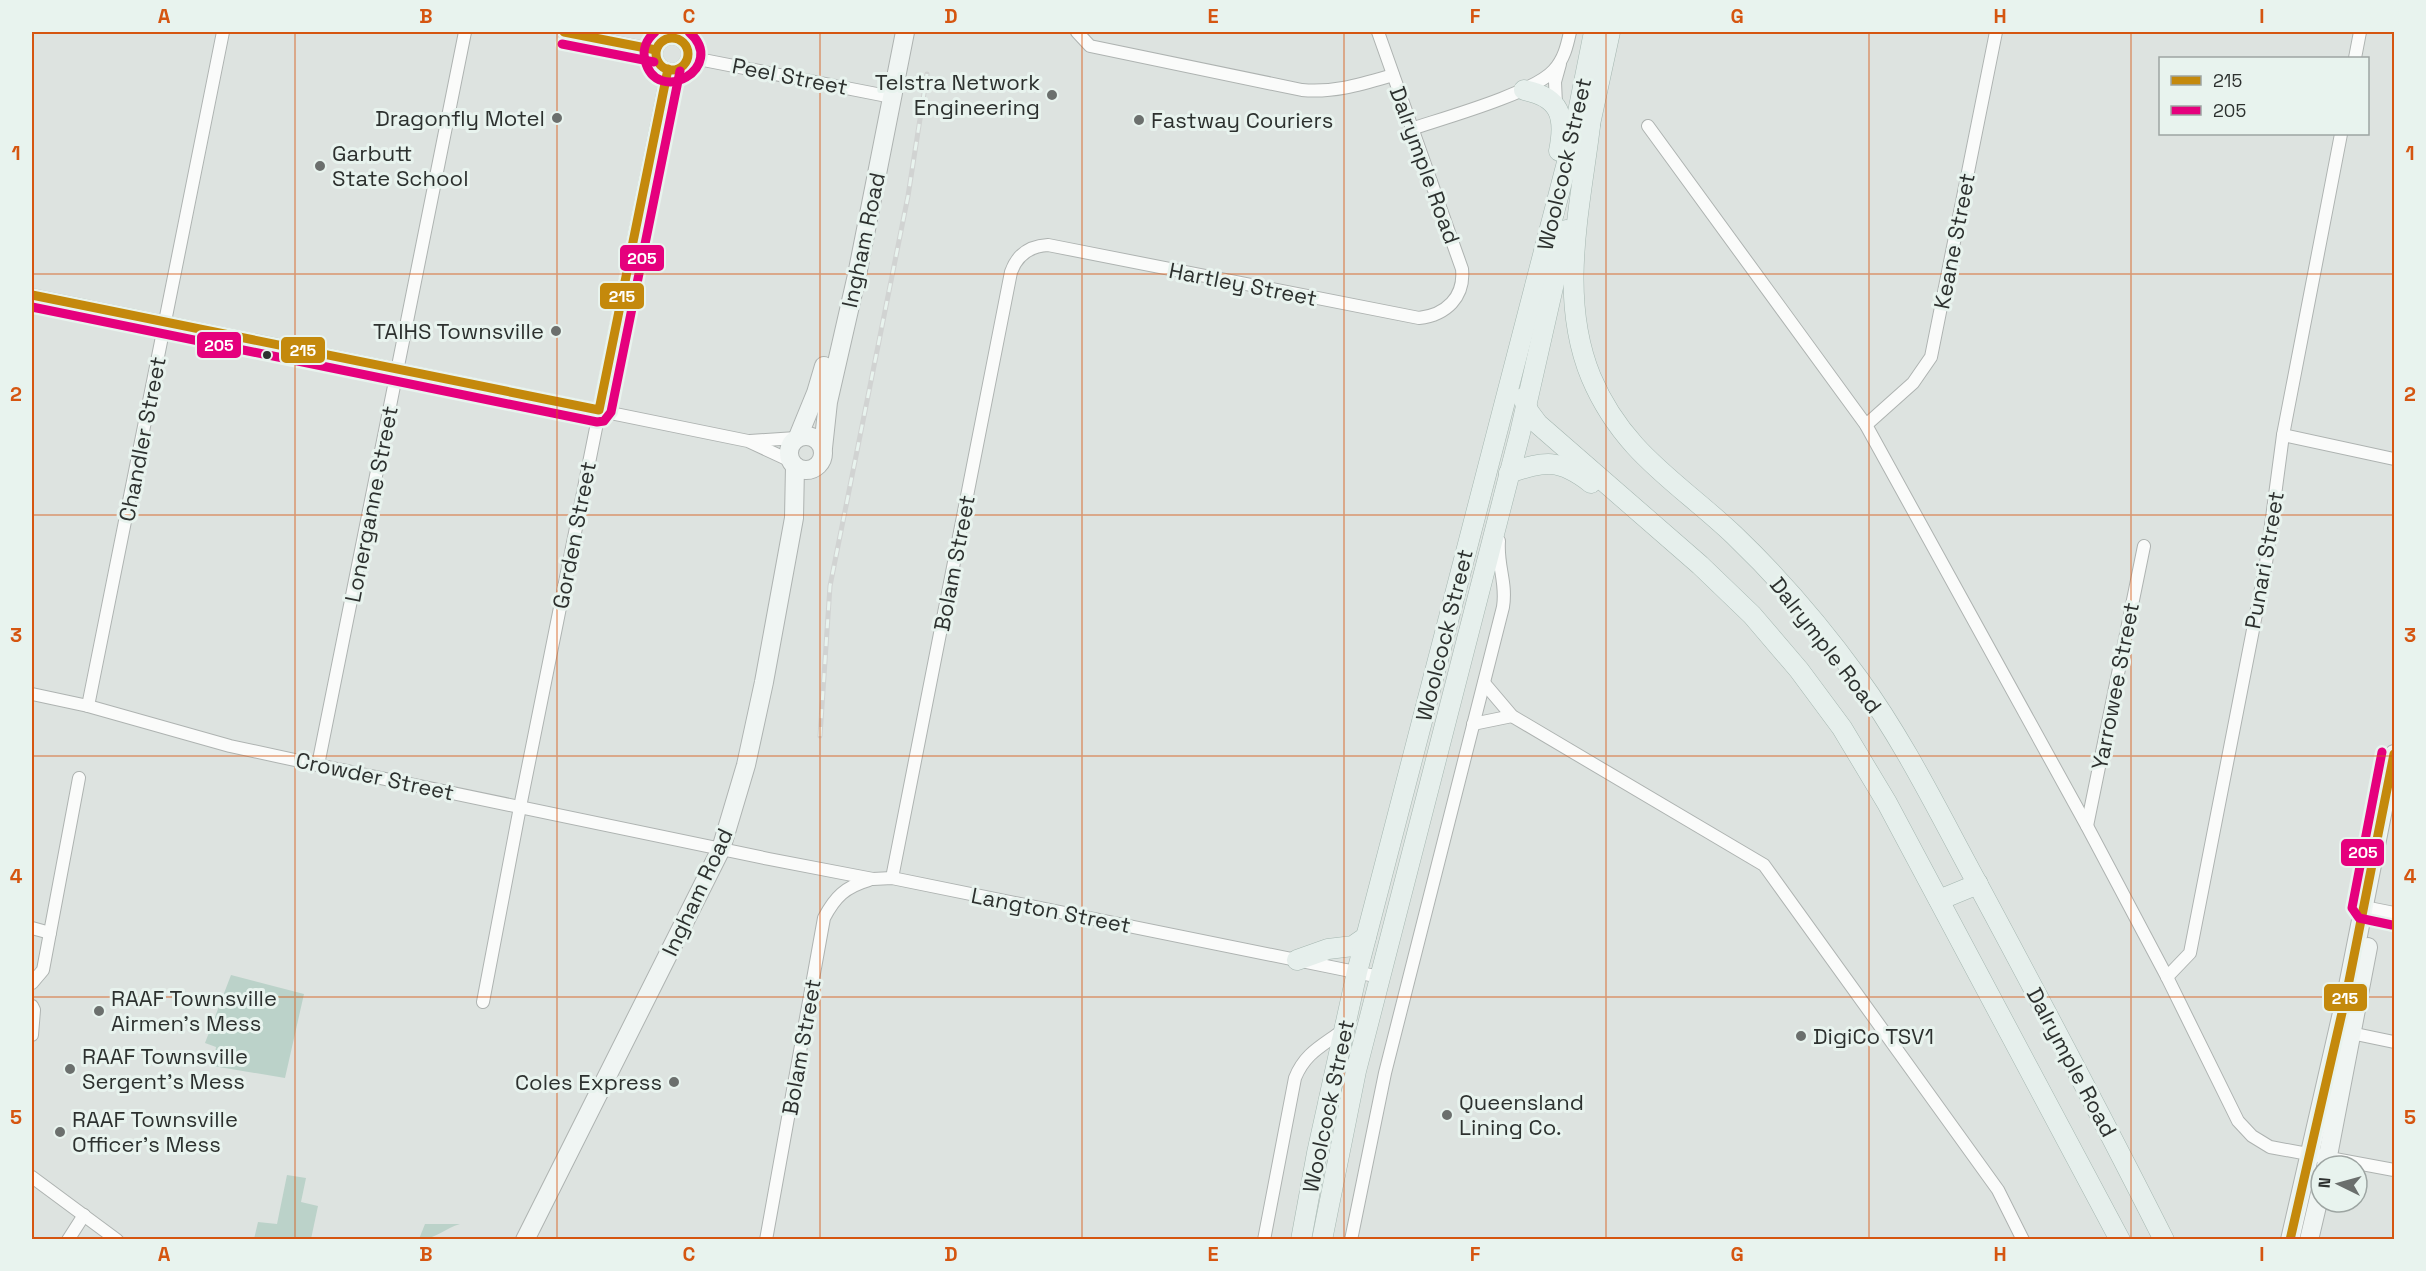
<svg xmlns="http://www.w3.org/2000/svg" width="2426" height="1271" font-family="'Space Grotesk',sans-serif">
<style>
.green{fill:#bbd2c9}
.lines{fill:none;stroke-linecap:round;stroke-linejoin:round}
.minor-casing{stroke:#aeb3b1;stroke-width:14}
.secondary-casing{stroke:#aeb3b1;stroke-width:20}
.primary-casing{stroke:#a5b6b0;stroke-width:21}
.minor{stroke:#fafbfa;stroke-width:12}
.secondary{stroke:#f0f5f3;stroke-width:18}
.primary{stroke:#e6efec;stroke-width:20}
.rail-casing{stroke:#d1d3d2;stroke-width:5}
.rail{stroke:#e8f3ee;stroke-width:3;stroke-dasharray:9;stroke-linecap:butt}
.bus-1-casing{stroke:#e8f3ee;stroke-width:14}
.bus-2-casing{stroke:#e8f3ee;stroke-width:14}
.bus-1{stroke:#c4890c;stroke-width:9}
.bus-2{stroke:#e5007d;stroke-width:9}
.grid{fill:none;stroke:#d55510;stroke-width:1.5;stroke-opacity:0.55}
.poi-dot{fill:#6b6f6d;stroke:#e8f3ee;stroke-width:2}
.bus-dot{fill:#2d312f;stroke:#e8f3ee;stroke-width:2}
.labels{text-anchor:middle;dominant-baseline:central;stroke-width:6;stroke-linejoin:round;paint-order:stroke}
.street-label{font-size:22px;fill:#2d312f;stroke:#e8f3ee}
.poi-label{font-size:22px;fill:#2d312f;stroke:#e8f3ee;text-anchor:start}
.line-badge{stroke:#e8f3ee;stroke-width:2}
.badge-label{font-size:16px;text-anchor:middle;font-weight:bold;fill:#fff}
.neatline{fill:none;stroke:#d55510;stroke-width:2}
.grid-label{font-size:20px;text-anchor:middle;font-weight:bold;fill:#d55510}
</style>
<rect width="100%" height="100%" fill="#dde3e0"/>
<g class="green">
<path d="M231 975 304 994 285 1078 213 1066 216 1047 205 1043Z"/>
<path d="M287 1175 306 1178 301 1202 318 1206 311 1239H254L258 1222 277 1224Z"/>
<path d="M425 1224H460C445 1228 435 1240 419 1239Z"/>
</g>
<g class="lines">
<g class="minor-casing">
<g id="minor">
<path d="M564 32 656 50"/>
<path d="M1077 32 1090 46 1302 90C1334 93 1362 84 1393 75"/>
<circle cx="672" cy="54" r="16"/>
<path d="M688 57 892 97"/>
<path d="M2355 58 2360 32"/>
<path d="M1556 104 1555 82 1560 64"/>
<path d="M1648 126 1866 425 2087 826 2167 977 2238 1121 2252 1136 2270 1147 2394 1170"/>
<path d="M1411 129C1444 118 1534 93 1554 70 1564 59 1567 46 1570 32"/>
<path d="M32 295 748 441 791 461"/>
<path d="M1866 425 1913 383 1931 357 1996 32"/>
<path d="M2283 435 2394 459"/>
<path d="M750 441 796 438"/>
<path d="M1484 683 1512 716 1764 865 1998 1190 2023 1240"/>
<path d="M32 694 88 706 230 746 318 765 769 859 873 879 892 878 1380 977"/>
<path d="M88 706 223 32"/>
<path d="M1473 724 1512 716"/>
<path d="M318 765 465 32"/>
<path d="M2087 826 2144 546"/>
<path d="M892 878 1011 272C1017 255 1029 246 1048 245L1419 318C1446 315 1465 297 1462 269L1378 32"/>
<path d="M2364 907 2394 913"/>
<path d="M32 928 50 933"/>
<path d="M2167 977 2190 953 2266 563 2283 435 2341 134"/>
<path d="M32 983 43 970 79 778"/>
<path d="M483 1002 520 807 668 69"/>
<path d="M32 1006 34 1010 32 1035"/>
<path d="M2346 1032 2394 1042"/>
<path d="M32 1177 117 1240"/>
<path d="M68 1240 84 1215"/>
<path d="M766 1240 824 918C835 897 845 887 869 880"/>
<path d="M1264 1240 1295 1078C1305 1053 1322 1046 1342 1031"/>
<path d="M1351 1240 1385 1073 1503 607C1507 582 1497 566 1499 541"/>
</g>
</g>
<g class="secondary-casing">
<g id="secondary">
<circle cx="806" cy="453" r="17"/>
<path d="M798 437 816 393 824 366"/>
<path d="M823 448 828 402 857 275 905 32"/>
<path d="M2326 1166 2368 947"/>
<path d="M525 1240 721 849 746 765 764 682 794 518 795 466"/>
<path d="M2290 1240 2347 991 2394 754"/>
<path d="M2309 1240 2321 1189"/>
</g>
</g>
<g class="primary-casing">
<g id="primary">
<path d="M1524 90C1560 97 1566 116 1559 151"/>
<path d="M1590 126C1580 209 1558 297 1591 377 1623 453 1678 482 1734 535 1780 579 1821 627 1858 678 1904 741 1939 813 1976 881 2040 1000 2103 1119 2164 1240"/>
<path d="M1587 138 1610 32"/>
<path d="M1523 398 1529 412 1538 424 1700 565 1752 615 1799 670 1842 728 1887 803 2120 1240"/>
<path d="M1509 473C1545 461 1559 458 1591 483"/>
<path d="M1939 900 1978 884"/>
<path d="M1297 960 1328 949 1353 946 1366 937"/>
<path d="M1301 1240 1317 1153 1357 972 1571 147 1594 32"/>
<path d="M1322 1240 1356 1071 1520 433 1566 230"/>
</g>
</g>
<use href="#minor" class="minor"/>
<use href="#secondary" class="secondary"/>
<use href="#primary" class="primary"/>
<g class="rail-casing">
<path id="rail" d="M820 736 830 586 908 196 927 74"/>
</g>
<use href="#rail" class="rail"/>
<g class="bus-1-casing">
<g id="bus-1">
<path d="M564 32 656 50"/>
<circle cx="672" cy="54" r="16"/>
<path d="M32 295 599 410 668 69"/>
<path d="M2290 1240 2347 991 2394 754"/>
</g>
</g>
<g class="bus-2-casing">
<g id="bus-2">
<path d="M655 32C647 39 642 49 645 60 656 108 729 67 689 32"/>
<path d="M562 44 654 62"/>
<path d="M32 307 597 422 604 421 611 412 680 71"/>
<path d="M2382 752 2352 908 2359 918 2392 925"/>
</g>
</g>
<use href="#bus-1" class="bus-1"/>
<use href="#bus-2" class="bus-2"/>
</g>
<path class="grid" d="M295 32V1240M557 32V1240M820 32V1240M1082 32V1240M1344 32V1240M1606 32V1240M1869 32V1240M2131 32V1240M32 274H2394M32 515H2394M32 756H2394M32 997H2394"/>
<g class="poi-dot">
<circle cx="1052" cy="95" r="6"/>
<circle cx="557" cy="118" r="6"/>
<circle cx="1139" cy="120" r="6"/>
<circle cx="320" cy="166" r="6"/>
<circle cx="556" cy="331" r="6"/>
<circle cx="99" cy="1011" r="6"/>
<circle cx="1801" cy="1036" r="6"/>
<circle cx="70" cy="1069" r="6"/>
<circle cx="674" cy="1082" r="6"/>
<circle cx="1447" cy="1115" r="6"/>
<circle cx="60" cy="1132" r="6"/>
</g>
<circle class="bus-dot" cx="267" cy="355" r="5"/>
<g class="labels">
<g class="street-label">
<text transform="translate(790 76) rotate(11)">Peel Street</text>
<text transform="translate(1564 164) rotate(-77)">Woolcock Street</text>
<text transform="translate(1425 165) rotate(70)">Dalrymple Road</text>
<text transform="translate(863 240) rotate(-78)">Ingham Road</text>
<text transform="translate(1954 241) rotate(-79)">Keane Street</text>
<text transform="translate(1243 284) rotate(11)">Hartley Street</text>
<text transform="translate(142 439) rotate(-79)">Chandler Street</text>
<text transform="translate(371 504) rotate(-79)">Lonerganne Street</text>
<text transform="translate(574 535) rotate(-79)">Gorden Street</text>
<text transform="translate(2264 560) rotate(-80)">Punari Street</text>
<text transform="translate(954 563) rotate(-79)">Bolam Street</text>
<text transform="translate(1444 635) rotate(-76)">Woolcock Street</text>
<text transform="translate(1826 645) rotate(52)">Dalrymple Road</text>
<text transform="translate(2115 686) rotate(-79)">Yarrowee Street</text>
<text transform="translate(375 776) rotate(12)">Crowder Street</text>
<text transform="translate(697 892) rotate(-65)">Ingham Road</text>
<text transform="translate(1051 910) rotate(11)">Langton Street</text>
<text transform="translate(801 1047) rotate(-80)">Bolam Street</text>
<text transform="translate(2072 1062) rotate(62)">Dalrymple Road</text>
<text transform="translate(1328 1106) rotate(-78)">Woolcock Street</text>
</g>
<g class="poi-label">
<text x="1040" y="82" text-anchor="end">Telstra Network<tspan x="1040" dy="25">Engineering</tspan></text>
<text x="545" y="118" text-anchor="end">Dragonfly Motel</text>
<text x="1151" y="120">Fastway Couriers</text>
<text x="332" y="153">Garbutt<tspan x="332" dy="25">State School</tspan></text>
<text x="544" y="331" text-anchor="end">TAIHS Townsville</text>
<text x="111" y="998">RAAF Townsville<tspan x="111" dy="25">Airmen's Mess</tspan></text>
<text x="1813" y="1036">DigiCo TSV1</text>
<text x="82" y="1056">RAAF Townsville<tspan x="82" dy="25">Sergent's Mess</tspan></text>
<text x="662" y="1082" text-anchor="end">Coles Express</text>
<text x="1459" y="1102">Queensland<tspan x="1459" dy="25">Lining Co.</tspan></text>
<text x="72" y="1119">RAAF Townsville<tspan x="72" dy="25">Officer's Mess</tspan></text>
</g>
</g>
<g class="line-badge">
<rect x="619" y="244" width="46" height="28" rx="6" fill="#e5007d"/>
<rect x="599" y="282" width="46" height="28" rx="6" fill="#c4890c"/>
<rect x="196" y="331" width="46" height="28" rx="6" fill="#e5007d"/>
<rect x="280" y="336" width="46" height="28" rx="6" fill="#c4890c"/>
<rect x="2340" y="838" width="45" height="29" rx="6" fill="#e5007d"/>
<rect x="2323" y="983" width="45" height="29" rx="6" fill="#c4890c"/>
</g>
<g class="badge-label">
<text x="642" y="264">205</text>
<text x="622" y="302">215</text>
<text x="219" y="351">205</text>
<text x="303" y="356">215</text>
<text x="2363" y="858">205</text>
<text x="2345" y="1004">215</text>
</g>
<rect width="2426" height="1271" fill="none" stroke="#e8f3ee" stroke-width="66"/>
<rect x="2159" y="57" width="210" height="78" fill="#e8f3ee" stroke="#9da5a2" stroke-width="1.5"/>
<rect x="2171" y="76" width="30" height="9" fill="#c4890c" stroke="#9da5a2" stroke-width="1.5"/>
<text x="2213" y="87" font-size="18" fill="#2d312f">215</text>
<rect x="2171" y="106" width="30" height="9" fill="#e5007d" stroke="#9da5a2" stroke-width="1.5"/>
<text x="2213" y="117" font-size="18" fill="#2d312f">205</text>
<g transform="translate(2339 1184) rotate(275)"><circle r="28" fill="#e8f3ee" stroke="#9da5a2" stroke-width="1.5"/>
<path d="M0-4.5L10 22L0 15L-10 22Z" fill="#6b6f6d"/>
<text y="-9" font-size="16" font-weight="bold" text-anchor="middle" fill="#2d312f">N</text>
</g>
<rect x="33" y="33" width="2360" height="1205" class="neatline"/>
<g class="grid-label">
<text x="164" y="23">A</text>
<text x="426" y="23">B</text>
<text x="689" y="23">C</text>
<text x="951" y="23">D</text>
<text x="1213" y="23">E</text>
<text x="1475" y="23">F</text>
<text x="1737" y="23">G</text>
<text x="2000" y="23">H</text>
<text x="2262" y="23">I</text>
<text x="16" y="160">1</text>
<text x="2410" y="160">1</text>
<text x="16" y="401">2</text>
<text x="2410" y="401">2</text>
<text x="16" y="642">3</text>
<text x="2410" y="642">3</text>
<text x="16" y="883">4</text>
<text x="2410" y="883">4</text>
<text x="16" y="1124">5</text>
<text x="2410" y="1124">5</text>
<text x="164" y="1261">A</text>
<text x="426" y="1261">B</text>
<text x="689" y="1261">C</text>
<text x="951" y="1261">D</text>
<text x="1213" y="1261">E</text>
<text x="1475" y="1261">F</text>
<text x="1737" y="1261">G</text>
<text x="2000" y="1261">H</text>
<text x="2262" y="1261">I</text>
</g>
</svg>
